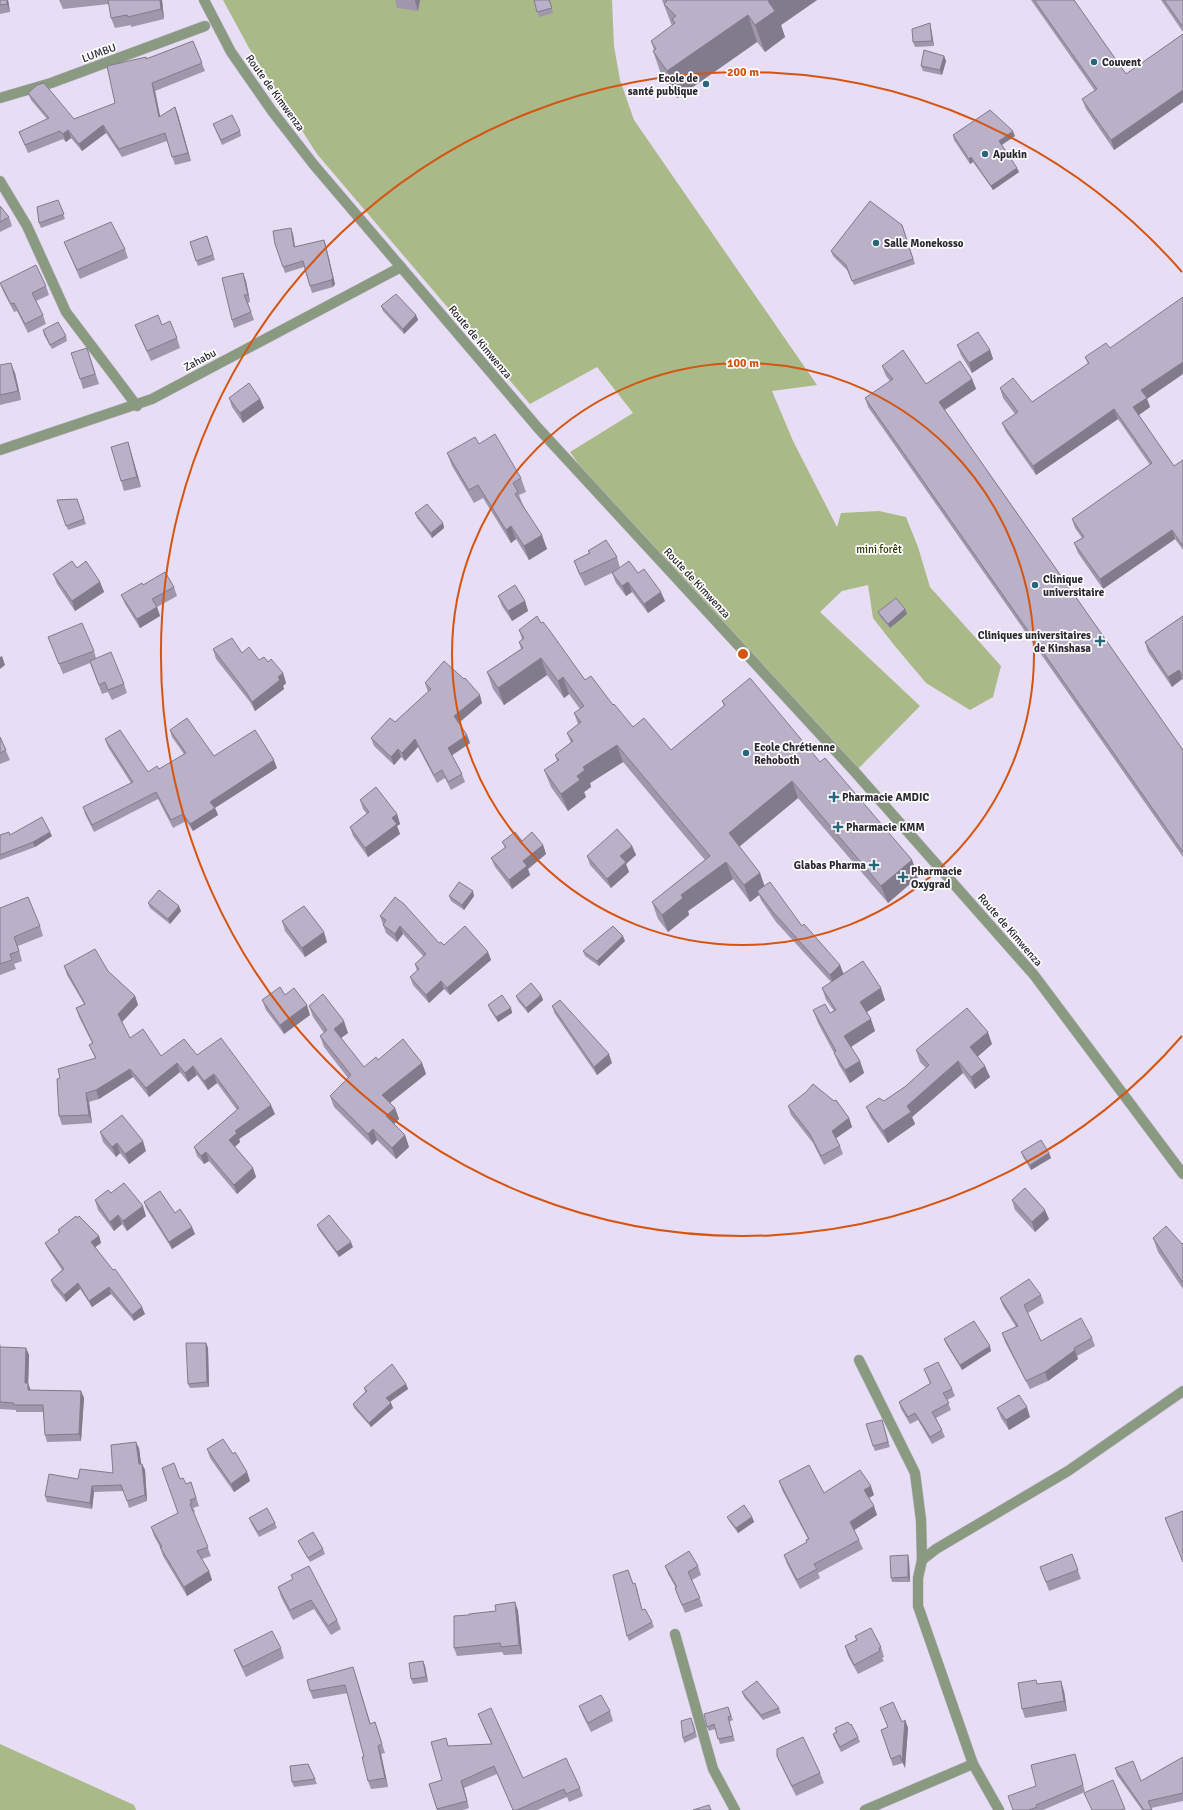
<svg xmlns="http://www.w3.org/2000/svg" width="1183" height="1810" font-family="Signika,sans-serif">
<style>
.green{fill:#aab988}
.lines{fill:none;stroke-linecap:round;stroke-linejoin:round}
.minor-casing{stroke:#c1b9ce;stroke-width:11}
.tertiary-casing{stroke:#c1b9ce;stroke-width:11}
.minor{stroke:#8a9a80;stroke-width:10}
.tertiary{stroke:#8a9a80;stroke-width:10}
.wall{fill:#a097ac}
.shaded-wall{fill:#827b8c}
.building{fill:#bab0c8;stroke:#827b8c}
.ring{fill:none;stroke:#d55410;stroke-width:2}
.poi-dot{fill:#26677b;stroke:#fff;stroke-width:1.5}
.labels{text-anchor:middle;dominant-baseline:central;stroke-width:3.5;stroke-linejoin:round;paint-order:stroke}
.street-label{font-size:11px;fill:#2b2730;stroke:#fff}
.poi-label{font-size:11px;font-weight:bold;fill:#2b2730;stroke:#fff;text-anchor:start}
.park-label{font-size:11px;fill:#2c3805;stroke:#fff}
.centre{fill:#d55410;stroke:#fff;stroke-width:2}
.ring-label{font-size:12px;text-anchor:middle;font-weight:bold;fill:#d55410;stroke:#fff;stroke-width:3.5;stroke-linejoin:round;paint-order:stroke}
</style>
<rect width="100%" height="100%" fill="#e7ddf5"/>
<g class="green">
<path d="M223 0H612L614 46 620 80 634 120 817 385 772 391 793 441 837 527 841 513 879 511 906 517 918 547 930 587 1001 666 993 697 970 710 926 683 894 645 873 618 868 585 842 591 820 612 920 706 855 772 609 506 570 452 633 413 597 367 530 404 317 154 249 48Z"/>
<path d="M0 1744 134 1805 136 1810H0Z"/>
</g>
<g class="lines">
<g class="minor-casing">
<g id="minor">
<path d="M0 98 51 83 205 26"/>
<path d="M0 181 27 226 66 312 137 406"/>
<path d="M0 450 152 399 401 267"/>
<path d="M859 1360 915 1473 921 1520 922 1560"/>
<path d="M675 1634 713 1769 735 1810"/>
<path d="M865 1810 973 1764"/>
<path d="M999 1810 973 1764 918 1606V1578L922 1560 936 1549 1068 1471 1183 1391"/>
</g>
</g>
<g class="tertiary-casing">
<path id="tertiary" d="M204 0 231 52 272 111 314 165 538 428 855 772 1034 975 1183 1174"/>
</g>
<use href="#minor" class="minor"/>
<use href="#tertiary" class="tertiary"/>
</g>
<g class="wall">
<path d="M0 0H8L10 12 0 14Z"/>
<path d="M59 0H162L164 19 131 27V25L115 28 111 18 109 4 63 9Z"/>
<path d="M395 0H420L418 11 397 8Z"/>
<path d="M534 0H550L553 13 539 17Z"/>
<path d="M662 0H817L781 25 785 37 765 52 757 42 677 98 662 77 653 51 654 50 651 41 672 26Z"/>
<path d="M1031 0H1074L1126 74 1183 34V102L1114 150 1086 109 1082 99 1095 91Z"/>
<path d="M1161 0H1183V32Z"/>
<path d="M930 23 931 28 934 46 915 47 913 42Z"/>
<path d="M193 41 205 71 155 91 160 117 175 107 178 115 191 161 175 165 167 141 122 157 106 133 82 151 71 138 66 142 63 139 28 153 19 132 47 119 31 100 28 93 74 119 115 103 146 59Z"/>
<path d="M944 56 946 61 942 75 923 71 921 66Z"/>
<path d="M213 124 240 131 241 136 222 145Z"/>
<path d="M953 135 1015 136 1002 145 1019 172 993 190 973 162 970 164 954 140Z"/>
<path d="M58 200 65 219 41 228 39 223Z"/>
<path d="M0 206 9 217 12 226 0 232Z"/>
<path d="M902 225 915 264 854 285 847 270 833 256 831 251Z"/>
<path d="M293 234 295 247 324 240 326 246 335 284 333 287 312 293 304 267 285 273 283 267Z"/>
<path d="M207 236 215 260 198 266 190 242Z"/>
<path d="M64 242 125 249 128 258 80 279 68 251Z"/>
<path d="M243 273 246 281 250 302 248 303 254 320 234 328 232 320Z"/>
<path d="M0 283 46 286 49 295 36 301 43 315 46 324 28 333 17 311 14 312 3 291Z"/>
<path d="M381 306 416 315 418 320 404 334 383 311Z"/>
<path d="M135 325H162L177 338 180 348 151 361 139 335Z"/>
<path d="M43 330 66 336 67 341 52 349 44 335Z"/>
<path d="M957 345 990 350 993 359 972 373 961 355Z"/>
<path d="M87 348 99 384 83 389 80 379Z"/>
<path d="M1085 357 1147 399 1150 407 1139 415 1174 466 1183 460V550L1175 539 1103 589 1078 553 1074 543 1082 538 1075 528 1072 519 1150 465 1118 419 1036 475 1006 432 1002 423 1015 414 1003 398 1000 388 1032 402 1088 364Z"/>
<path d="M0 365 15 373 21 400 0 405Z"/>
<path d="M882 366 926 384 972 379 976 389 945 410 1183 750V857L868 407 865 398 890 381 886 376Z"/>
<path d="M229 398 260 399 264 408 243 423 232 407Z"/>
<path d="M128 442 131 452 141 487 124 491 121 481Z"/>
<path d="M479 444 521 478 526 492 519 495 523 505 547 549 529 560 516 539 511 543 483 498 474 503 452 466 447 453Z"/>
<path d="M77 499 86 524 68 530 57 500Z"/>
<path d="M415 513 443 523 444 528 432 538 417 518Z"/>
<path d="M588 551 617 557 620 568 638 573 665 601 648 613 632 592 626 596 616 583 612 573 616 571 585 586 578 572 574 561 589 553Z"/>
<path d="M77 568 100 582 104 592 75 611 57 584 53 574Z"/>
<path d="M143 585 174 587 177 596 157 607 160 616 140 628 125 604 121 595Z"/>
<path d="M498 596 525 601 528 611 512 621 502 606Z"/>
<path d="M905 609 907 614 890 628 880 617 878 612Z"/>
<path d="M1183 616V681L1182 679 1172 687 1148 652 1145 642Z"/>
<path d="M541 623 585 680 613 705 633 727 671 750 724 706 722 701 820 762 912 860 918 877 888 903 798 798 739 847 760 873 764 886 802 926 840 965 843 974 885 1000 867 1012 875 1031 851 1047 860 1061 864 1073 850 1083 839 1065 834 1053 818 1023 813 1010 830 1013 834 1011 826 1000 822 988 831 982 776 922 761 900 759 895 750 902 733 879 688 911 689 915 668 932 658 919 652 902 705 860 623 762 590 783 591 787 584 792 586 797 568 811 551 787 544 770 557 761 555 755 571 743 567 733 578 724 574 713 580 709 569 694 564 698 547 675 504 705 493 689 487 672 521 649 519 642 522 639 519 630Z"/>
<path d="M48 637 94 651 96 658 124 684 127 693 112 700 108 692 102 694 90 663 63 674Z"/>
<path d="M213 649 242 653 259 660 268 662 283 673 286 683 283 686 284 689 255 711 250 702 216 659Z"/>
<path d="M425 683 482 703 459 723 467 735 470 743 452 755 462 774 465 782 451 790 445 778 437 783 418 747 405 761 401 757 394 765 374 746 371 738 395 722 428 692Z"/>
<path d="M170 730 214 756 277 768 215 808 218 815 193 831 186 821 173 828 158 799 94 832 85 814 83 807 131 783 108 747 105 739 148 772 159 769 184 754 172 737Z"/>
<path d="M0 737 10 760 0 764Z"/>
<path d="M360 800 397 814 400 824 397 826 400 834 368 857 353 836 350 827 367 814 363 809Z"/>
<path d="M0 835H10L52 836 35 847 0 860Z"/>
<path d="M502 842 543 845 546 854 528 869 530 875 512 889 495 867 491 858 505 848Z"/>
<path d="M632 846 636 855 626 864 629 872 611 888 590 865 587 856Z"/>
<path d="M449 896H474L464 910 451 901Z"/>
<path d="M148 903 181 911 170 924 150 908Z"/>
<path d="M0 908 40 926 43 936 18 946 22 961 14 964 16 969 0 975Z"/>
<path d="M380 916 444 945 488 952 491 960 450 995 444 989 429 1003 413 985 410 977 417 971 415 964 424 957 403 934 397 942 386 933Z"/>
<path d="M282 921 327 942 305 957 285 931Z"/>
<path d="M625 941 599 966 585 956 583 951Z"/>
<path d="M64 966 108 971 135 996 138 1005 122 1022 130 1038 161 1056 197 1055 275 1114 239 1139 240 1142 235 1147 253 1168 256 1177 237 1194 209 1161 204 1164 197 1156 194 1147 237 1110 217 1083 208 1090 197 1075 188 1082 180 1072 149 1097 133 1077 99 1099 89 1102 92 1123 62 1125 59 1116 60 1078 95 1058 89 1045 92 1043 79 1017 76 1008 84 1004 67 975Z"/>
<path d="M285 995 310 1015 284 1034 266 1010 262 1000Z"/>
<path d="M541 995 543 1000 528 1013 518 1001 516 996Z"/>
<path d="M488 1005 511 1008 512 1013 498 1022 490 1010Z"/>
<path d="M309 1006 348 1033 341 1038 364 1067 378 1060 422 1063 426 1074 390 1103 395 1108 399 1119 394 1124 405 1135 409 1147 396 1159 377 1140 372 1145 334 1107 330 1096 348 1078 324 1047 320 1036 324 1033 313 1017Z"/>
<path d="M552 1006 612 1063 597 1075 555 1014Z"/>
<path d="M992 1044 978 1056 990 1077 975 1089 963 1073 912 1117 915 1124 888 1143 871 1118 866 1107 884 1101 906 1086 926 1068 920 1062 916 1050Z"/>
<path d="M788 1106 849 1118 852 1127 836 1138 840 1146 843 1154 824 1165 813 1143 791 1115Z"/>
<path d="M100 1132 146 1151 129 1164 120 1153 116 1157 103 1142Z"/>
<path d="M1021 1152 1049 1153 1051 1158 1031 1170 1023 1157Z"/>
<path d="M111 1193 146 1216 127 1231 122 1224 114 1231 98 1210 95 1200Z"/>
<path d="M1012 1200 1049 1219 1035 1232 1015 1210Z"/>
<path d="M144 1202 175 1213 195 1234 172 1249 146 1208Z"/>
<path d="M77 1218 99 1236 101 1243 95 1247 145 1314 134 1321 111 1294 92 1307 80 1289 66 1302 53 1286 51 1280 62 1270 48 1249 45 1243 59 1233 58 1230Z"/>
<path d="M317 1225 353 1247 339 1257 319 1230Z"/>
<path d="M1153 1238 1182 1244 1183 1243V1289L1158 1252Z"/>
<path d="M1041 1295 1044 1303 1028 1313 1041 1341 1092 1338 1095 1346 1077 1356 1078 1359 1048 1381 1030 1389 1005 1342 1002 1333 1016 1327 1003 1306 1000 1298Z"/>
<path d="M944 1339 991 1351 962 1370 946 1344Z"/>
<path d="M0 1343 1 1347 26 1348 29 1355 28 1383 30 1390 81 1391 84 1398 81 1441 47 1442 45 1435 43 1412H16V1410L0 1409Z"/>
<path d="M206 1343 208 1348 209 1387 190 1388 188 1384Z"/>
<path d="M924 1369 952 1389 955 1396 947 1400 951 1410 936 1418 942 1430 945 1437 932 1444 918 1420 910 1424 901 1409 899 1402 930 1384Z"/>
<path d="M406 1384 408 1389 390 1402 391 1403 393 1408 371 1427 354 1408 353 1404 365 1392 364 1388Z"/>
<path d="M997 1408 1030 1417 1009 1430 1001 1418Z"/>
<path d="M882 1420 890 1447 875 1451 873 1446Z"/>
<path d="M139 1448 141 1464H142L145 1470 147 1501 129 1508 124 1491 94 1492 92 1509 47 1502 45 1496 78 1479 113 1473Z"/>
<path d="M207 1449 233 1454 247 1472 250 1481 234 1492 210 1458Z"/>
<path d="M180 1479 186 1484 191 1482 199 1506 193 1508 195 1512 194 1513 211 1556 202 1559 209 1571 212 1580 187 1596 163 1556 160 1547 154 1536 151 1527 178 1513Z"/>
<path d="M779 1481 824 1493 874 1495 869 1498 877 1515 854 1530 859 1540 863 1549 818 1573 820 1578 800 1589 787 1564 784 1555 807 1543 806 1540 808 1539 782 1490Z"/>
<path d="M727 1517H752L754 1522 738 1533 729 1521Z"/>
<path d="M249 1518 275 1523 277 1528 259 1537 251 1523Z"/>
<path d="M298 1541 323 1549 325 1554 310 1562 300 1545Z"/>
<path d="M1072 1554 1081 1579 1049 1591 1040 1567Z"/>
<path d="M909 1560 910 1582H892L891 1578Z"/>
<path d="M665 1566H698L701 1575 692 1580 703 1606 685 1613 678 1596 675 1588H676L668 1574Z"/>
<path d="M291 1575 337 1620 341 1629 331 1635 314 1609 293 1620 281 1597 278 1587 293 1579Z"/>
<path d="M633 1584 637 1588 642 1610 652 1622 654 1627 629 1641 627 1636Z"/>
<path d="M515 1602 518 1611 522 1654 504 1655 502 1652 457 1656 454 1648 469 1615 496 1611Z"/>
<path d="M855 1636 881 1647 884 1657 882 1658 884 1661 858 1674 848 1656 845 1646 856 1640Z"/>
<path d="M281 1648 284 1658 246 1677 238 1660 234 1650Z"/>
<path d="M423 1661 425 1666 428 1682 413 1684 411 1679Z"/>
<path d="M353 1667 370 1724 375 1722 378 1731 385 1753 381 1754 388 1787 371 1789 368 1781 364 1757 348 1693 313 1699 310 1691Z"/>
<path d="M1038 1684 1064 1691 1067 1711 1025 1718 1022 1709Z"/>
<path d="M742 1692 779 1708 781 1713 763 1720 744 1697Z"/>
<path d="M579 1706 610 1711 613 1721 591 1732 583 1716Z"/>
<path d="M728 1707 733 1720 729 1722 735 1741 720 1744 715 1729 709 1731 707 1727Z"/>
<path d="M880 1708 902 1722 905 1720 908 1728 905 1768 903 1763 893 1766 881 1730 888 1727Z"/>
<path d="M478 1714 523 1778 580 1788 583 1796 569 1802 567 1797 537 1810H513L497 1774 464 1788 469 1808 463 1810H437L429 1784 442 1780 446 1738 448 1746 491 1744Z"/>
<path d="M693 1722 697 1737 684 1743 683 1738Z"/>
<path d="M835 1728 858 1737 860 1742 841 1752 834 1738 833 1734 836 1732Z"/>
<path d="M1075 1754 1077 1761 1085 1792 1043 1810H1013L1036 1786Z"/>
<path d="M777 1756 820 1773 824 1783 796 1796 781 1765Z"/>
<path d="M1183 1757V1801L1151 1808 1152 1810H1142L1117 1775 1115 1768 1141 1781Z"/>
<path d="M315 1779 317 1784 294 1787 292 1782Z"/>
</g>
<g class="shaded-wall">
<path d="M7 0H8L10 12 7 4Z"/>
<path d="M160 0H162L164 19 161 9Z"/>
<path d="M415 0H420L418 11 415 1Z"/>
<path d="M770 0H817L781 25 785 37 765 52 755 25 768 1Z"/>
<path d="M748 15 757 42 677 98 667 71Z"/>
<path d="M930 23 931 28 934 46 932 41Z"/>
<path d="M944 56 946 61 942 75 940 70Z"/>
<path d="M152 83 155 91 162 125 159 117Z"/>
<path d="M1183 90V102L1114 150 1111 140Z"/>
<path d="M175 107 178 115 191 161 188 153Z"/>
<path d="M103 125 106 133 82 151 79 144Z"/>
<path d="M68 130 71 138 66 142 63 134Z"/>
<path d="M1013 131 1015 136 1001 145 999 141Z"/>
<path d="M971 157 973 162 970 164 969 159Z"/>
<path d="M1017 168 1019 172 993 190 991 186Z"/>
<path d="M291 228 293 234 296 254 294 247Z"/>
<path d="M324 240 326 246 335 284 333 287 331 280Z"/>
<path d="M243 273 246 281 250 302 248 295Z"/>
<path d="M416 315 418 320 404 334 403 329Z"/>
<path d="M990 350 993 359 972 373 969 363Z"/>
<path d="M1183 362V374L1147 399 1150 407 1136 417 1133 407 1141 390Z"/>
<path d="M11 363 15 373 21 400 18 391Z"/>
<path d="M972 379 976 389 942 411 939 402Z"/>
<path d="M260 399 264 408 243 423 240 413Z"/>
<path d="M1114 409 1118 419 1036 475 1033 466Z"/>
<path d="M128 442 131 452 141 487 137 477Z"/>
<path d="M443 523 444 528 432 538 431 533Z"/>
<path d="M511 526 516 539 511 543 506 530Z"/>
<path d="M1172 530 1175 539 1103 589 1100 579Z"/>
<path d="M542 535 547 549 529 560 524 546Z"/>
<path d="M100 582 104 592 75 611 72 601Z"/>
<path d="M628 582 632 592 626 596 622 586Z"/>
<path d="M661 592 665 601 648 613 644 604Z"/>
<path d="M525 601 528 611 512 621 508 611Z"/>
<path d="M157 607 160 616 140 628 137 619Z"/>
<path d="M905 609 907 614 890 628 888 624Z"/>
<path d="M2 656 5 665 0 669V657Z"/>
<path d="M541 658 547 675 504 705 498 688Z"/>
<path d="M1179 670 1182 679 1172 687 1168 677Z"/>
<path d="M283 673 286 683 283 686 284 689 255 711 252 702Z"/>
<path d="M563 677 569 694 564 698 558 681Z"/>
<path d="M480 695 482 703 457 724 454 716Z"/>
<path d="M467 735 470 743 451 756 448 748Z"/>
<path d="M415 739 418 747 405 761 402 753Z"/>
<path d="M617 745 623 762 590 783 591 787 584 792 586 797 568 811 561 794 577 776 583 767Z"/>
<path d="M398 749 401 757 394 765 391 757Z"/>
<path d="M274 760 277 768 213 809 210 802Z"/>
<path d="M792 781 798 798 735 850 729 833Z"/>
<path d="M215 808 218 815 193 831 190 824Z"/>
<path d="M397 814 400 824 397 826 400 834 368 857 365 848 392 818Z"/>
<path d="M50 832 52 836 35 847 33 842Z"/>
<path d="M543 845 546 854 528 869 530 875 512 889 509 880 523 861Z"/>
<path d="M632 846 636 855 626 864 629 872 611 888 607 879 620 856Z"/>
<path d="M912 860 918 877 888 903 881 886Z"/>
<path d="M726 862 733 879 688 911 689 915 668 932 662 915 681 895Z"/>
<path d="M760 873 766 890 757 891 759 895 750 902 744 885Z"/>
<path d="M473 891 474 896 464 910 462 905Z"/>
<path d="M179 906 181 911 170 924 168 919Z"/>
<path d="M400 926 403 934 397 942 395 934Z"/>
<path d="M324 932 327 942 305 957 302 948Z"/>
<path d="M623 936 625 941 599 966 597 961Z"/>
<path d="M488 952 491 960 450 995 447 988Z"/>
<path d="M840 965 844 975 833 984 830 975Z"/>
<path d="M441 981 444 989 429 1003 426 995Z"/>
<path d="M881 988 885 1000 864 1014 860 1002Z"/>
<path d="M541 995 543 1000 528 1013 526 1008Z"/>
<path d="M135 996 138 1005 121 1023 118 1014Z"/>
<path d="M307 1005 310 1015 284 1034 280 1025Z"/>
<path d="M511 1008 512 1013 498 1022 496 1017Z"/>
<path d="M871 1019 875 1031 849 1048 844 1036Z"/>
<path d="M344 1021 348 1033 338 1040 334 1029Z"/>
<path d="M988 1032 992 1044 975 1059 970 1047Z"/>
<path d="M609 1054 612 1063 597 1075 594 1067Z"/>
<path d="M860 1061 864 1073 850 1083 845 1070Z"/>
<path d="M958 1061 963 1073 912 1117 915 1124 888 1143 883 1131 907 1106Z"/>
<path d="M177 1063 180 1072 149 1097 146 1088Z"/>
<path d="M422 1063 426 1074 386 1106 382 1095Z"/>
<path d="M193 1066 197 1075 188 1082 185 1073Z"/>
<path d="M985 1066 990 1077 975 1089 971 1077Z"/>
<path d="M130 1069 133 1077 99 1099 96 1090Z"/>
<path d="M214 1074 217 1083 208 1090 204 1081Z"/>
<path d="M86 1093 89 1102 92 1123 89 1115Z"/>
<path d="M271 1105 275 1114 239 1139 240 1142 232 1149 229 1140 235 1131Z"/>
<path d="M395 1108 399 1119 391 1127 386 1116Z"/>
<path d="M849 1118 852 1127 835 1139 832 1131Z"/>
<path d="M373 1129 377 1140 372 1145 368 1134Z"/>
<path d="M405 1135 409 1147 396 1159 392 1148Z"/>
<path d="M143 1141 146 1151 129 1164 125 1154Z"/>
<path d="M117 1143 120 1153 116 1157 112 1147Z"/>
<path d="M206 1152 209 1161 204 1164 201 1156Z"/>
<path d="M1049 1153 1051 1158 1031 1170 1030 1165Z"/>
<path d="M253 1168 256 1177 237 1194 234 1185Z"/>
<path d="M143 1206 146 1216 127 1231 123 1221Z"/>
<path d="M1045 1210 1049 1219 1035 1232 1032 1222Z"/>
<path d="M118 1215 122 1224 114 1231 110 1222Z"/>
<path d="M192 1227 195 1234 172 1249 169 1242Z"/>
<path d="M99 1236 101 1243 94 1248 91 1242Z"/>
<path d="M351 1242 353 1247 339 1257 337 1252Z"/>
<path d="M78 1283 80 1289 66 1302 64 1295Z"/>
<path d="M109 1287 111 1294 92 1307 89 1301Z"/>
<path d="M142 1307 145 1314 134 1321 132 1315Z"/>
<path d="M206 1343 208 1348 209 1387 207 1382Z"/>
<path d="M990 1346 991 1351 962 1370 960 1365Z"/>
<path d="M26 1348 29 1355 28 1391 25 1383Z"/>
<path d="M1075 1350 1078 1359 1048 1381 1045 1372Z"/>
<path d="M28 1383 31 1391 28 1390Z"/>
<path d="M406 1384 408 1389 388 1403 386 1398Z"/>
<path d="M81 1391 84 1398 81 1441 79 1434Z"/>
<path d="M391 1403 393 1408 371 1427 369 1423Z"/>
<path d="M1027 1407 1030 1417 1009 1430 1006 1420Z"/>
<path d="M136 1442 139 1448 142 1471 139 1464Z"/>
<path d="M142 1464 145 1470 147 1501 145 1495Z"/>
<path d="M247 1472 250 1481 234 1492 231 1484Z"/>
<path d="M92 1486 94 1492 92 1509 90 1503Z"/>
<path d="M871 1486 874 1495 867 1499 864 1490Z"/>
<path d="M874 1506 877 1515 853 1531 850 1522Z"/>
<path d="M752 1517 754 1522 738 1533 736 1528Z"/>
<path d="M908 1555 909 1560 910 1582 908 1577Z"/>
<path d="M209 1571 212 1580 187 1596 184 1587Z"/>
<path d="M515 1602 518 1611 522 1654 519 1645Z"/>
<path d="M423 1661 425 1666 428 1682 426 1677Z"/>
<path d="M353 1667 356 1676 373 1732 370 1724Z"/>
<path d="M1061 1681 1064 1691 1067 1711 1064 1701Z"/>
<path d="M905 1720 908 1728 905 1768 902 1761Z"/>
<path d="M378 1746 381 1754 388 1787 385 1778Z"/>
<path d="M461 1781 464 1788 469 1808 467 1801Z"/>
</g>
<g class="building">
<path d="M0 0H7V4L0 5Z"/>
<path d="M108 0H160L161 9 128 17 127 15 111 18Z"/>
<path d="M534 0H549L552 8 537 12Z"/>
<path d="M666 0H770L768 1 775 11 755 25 748 15 667 71 653 51 656 49 651 41 675 23 672 19 676 16 664 4 667 1Z"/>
<path d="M1034 0H1074L1126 74 1183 34V90L1111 140 1082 99 1097 89Z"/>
<path d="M1164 0H1183V27Z"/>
<path d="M930 23 932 41 913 42 912 29Z"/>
<path d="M193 41 202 63 152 83 159 117 175 107 188 153 172 157 165 133 119 149 103 125 79 144 68 130 63 134 60 131 25 145 19 132 49 118 28 93 37 85 44 83 74 119 115 103 107 66 146 57V59Z"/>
<path d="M924 50 944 56 940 70 921 66Z"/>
<path d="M990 110 1013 131 999 141 1017 168 991 186 971 157 969 159 953 135Z"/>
<path d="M232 115 240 131 221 140 213 124Z"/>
<path d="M58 200 64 214 39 223 37 207Z"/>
<path d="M870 201 902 225 913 259 852 281 846 265 831 251Z"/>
<path d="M0 206 9 217 0 222Z"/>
<path d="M111 222 125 249 77 270 64 242Z"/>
<path d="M291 228 294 247 324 240 333 278 331 280 310 286 303 261 283 267 275 244 273 231Z"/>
<path d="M207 236 213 255 196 261 190 242Z"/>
<path d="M36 265 46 286 32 293 43 315 25 324 14 303 11 304 0 283Z"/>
<path d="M243 273 248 295H244L251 312 232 320 222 278Z"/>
<path d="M396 294 416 315 403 329 381 306Z"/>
<path d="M1183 297V362L1141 390 1147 398 1133 407 1174 466 1183 460V546L1172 530 1100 579 1074 543 1084 537 1072 519 1152 463 1114 409 1033 466 1002 423 1018 412 1000 388 1013 378 1032 402 1089 363 1085 357 1106 343 1110 348Z"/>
<path d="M158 315 162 325 170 321 177 338 147 351 135 325Z"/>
<path d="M58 322 66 336 50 345 43 330Z"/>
<path d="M978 332 990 350 969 363 957 345Z"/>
<path d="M87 348 95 374 80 379 71 353Z"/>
<path d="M903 350 926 384 960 361 972 379 939 402 1183 750V852L865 398 893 379 882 366Z"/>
<path d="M11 363 18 391 0 395V365Z"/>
<path d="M249 383 260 399 240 413 229 398Z"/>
<path d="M495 434 521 478 513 483 518 492 515 494 542 535 524 546 511 526 506 530 478 485 469 490 447 453 475 437 479 444Z"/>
<path d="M128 442 137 477 121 481 111 447Z"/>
<path d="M77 499 84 519 66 526 57 500Z"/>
<path d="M427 504 443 523 431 533 415 513Z"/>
<path d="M606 540 617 557 580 574 574 561 590 553 588 551Z"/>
<path d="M72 561 77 568 86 561 100 582 72 601 53 574Z"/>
<path d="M629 561 638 573 644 569 661 592 644 604 628 582 622 586 612 573Z"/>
<path d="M165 572 174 587 152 599 157 607 137 619 121 595 142 583 143 585Z"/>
<path d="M515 585 525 601 508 611 498 596Z"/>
<path d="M896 598 905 609 888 624 878 612Z"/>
<path d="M537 616 541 623 543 622 550 631 585 680 591 676 613 705 614 704 633 727 644 718 671 750 725 705 722 701 750 678 820 762 825 758 912 860 881 886 792 781 729 833 760 873 744 885 726 862 681 895 683 898 662 915 652 902 710 856 617 745 583 767 585 770 577 776 580 780 561 794 544 770 559 760 555 755 573 741 567 733 581 722 574 713 584 706 563 677 558 681 541 658 498 688 487 672 523 648 519 642 524 638 519 630Z"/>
<path d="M1183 616V676L1179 670 1168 677 1145 642Z"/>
<path d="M82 623 94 651 59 664 48 637Z"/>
<path d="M232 638 242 653 249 647 259 660 264 657 268 662 271 659 283 673 278 677 280 680 252 702 246 692 213 649Z"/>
<path d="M111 652 124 684 108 690 105 682 99 685 90 661Z"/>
<path d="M444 661 464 679 465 678 480 695 454 716 467 735 448 748 462 774 448 782 442 770 434 775 415 739 402 753 398 749 391 757 371 738 390 718 395 722 431 689 425 683Z"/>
<path d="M187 718 214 756 255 730 274 760 210 802 215 808 190 824 183 814 171 820 156 792 92 825 83 807 133 782 105 739 120 730 148 772 157 766 159 769 186 753 170 730Z"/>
<path d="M0 737 6 750 0 753Z"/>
<path d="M376 787 397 814 392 818 397 824 365 848 350 827 369 812 360 800Z"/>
<path d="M42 817 50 832 33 842 0 855V835L9 832 10 835Z"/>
<path d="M617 829 632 846 620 856 626 862 607 879 587 856Z"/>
<path d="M515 832 522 841 532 832 543 845 523 861 527 866 509 880 491 858 506 847 502 842Z"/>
<path d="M459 882 473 891 462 905 449 896Z"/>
<path d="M770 882 802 926 804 924 840 965 830 975 773 912 757 891Z"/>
<path d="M159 890 179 906 168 919 148 903Z"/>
<path d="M28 897 40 926 14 937 19 951 10 954 12 960 0 964V908Z"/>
<path d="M395 897 404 904 439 943 441 942 444 945 465 926 488 952 447 988 441 981 426 995 410 977 419 969 415 964 426 954 400 926 395 934 383 925 386 920 380 916Z"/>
<path d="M304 906 324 932 302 948 282 921Z"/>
<path d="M613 926 623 936 597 961 583 951Z"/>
<path d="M95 949 108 971 135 996 118 1014 130 1038 143 1029 161 1056 184 1039 197 1055 221 1038 271 1105 235 1131 237 1133 229 1140 253 1168 234 1185 206 1152 201 1156 194 1147 239 1108 214 1074 204 1081 193 1066 185 1073 177 1063 146 1088 130 1069 96 1090 86 1093 89 1115 59 1116 57 1079 60 1078 58 1069 96 1058 89 1045 93 1043 76 1008 85 1004 64 966Z"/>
<path d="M863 961 881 988 860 1002 871 1019 844 1036 860 1061 845 1070 834 1053 836 1051 813 1010 825 1004 830 1013 836 1010 822 988Z"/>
<path d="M531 983 541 995 526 1008 516 996Z"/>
<path d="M280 987 285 995 294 988 307 1005 280 1025 262 1000Z"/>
<path d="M323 994 344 1021 334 1029 364 1067 376 1057 378 1060 403 1039 422 1063 382 1095 395 1108 386 1116 405 1135 392 1148 373 1129 368 1134 330 1096 351 1075 320 1036 327 1030 309 1006Z"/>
<path d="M502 995 511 1008 496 1017 488 1005Z"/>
<path d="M560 1000 609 1054 594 1067 552 1006Z"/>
<path d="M967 1008 988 1032 970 1047 985 1066 971 1077 958 1061 907 1106 911 1112 883 1131 866 1107 879 1098 884 1101 906 1086 929 1065 916 1050Z"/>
<path d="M813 1084 834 1101 836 1100 849 1118 832 1131 840 1146 821 1156 810 1134 788 1106 806 1092Z"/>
<path d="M122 1115 143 1141 125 1154 117 1143 112 1147 100 1132Z"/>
<path d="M1041 1140 1049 1153 1030 1165 1021 1152Z"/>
<path d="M124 1183 143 1206 123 1221 118 1215 110 1222 95 1200 108 1190 111 1193Z"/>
<path d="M1025 1188 1045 1210 1032 1222 1012 1200Z"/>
<path d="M160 1191 175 1213 180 1209 192 1227 169 1242 144 1202Z"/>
<path d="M329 1215 351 1242 337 1252 317 1225Z"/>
<path d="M76 1216 77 1218 79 1216 99 1236 91 1242 113 1270 115 1269 142 1307 132 1315 109 1287 89 1301 78 1283 64 1295 51 1280 64 1269 45 1243 60 1232 58 1230Z"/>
<path d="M1166 1226 1182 1244 1183 1243V1283L1153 1238Z"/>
<path d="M1029 1279 1041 1295 1024 1305 1041 1341 1081 1318 1092 1338 1074 1348 1075 1350 1045 1372 1026 1381 1002 1333 1018 1326 1000 1298Z"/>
<path d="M974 1321 990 1346 960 1365 944 1339Z"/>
<path d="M186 1343H206L207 1382 188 1384Z"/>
<path d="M0 1347 26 1348 25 1383H28V1390L81 1391 79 1434 45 1435 43 1405H14V1403L0 1402Z"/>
<path d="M938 1362 952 1389 943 1393 949 1403 932 1412 942 1430 930 1437 915 1413 908 1417 899 1402 931 1383 924 1369Z"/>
<path d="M392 1364 406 1384 386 1398 391 1403 369 1423 353 1404 367 1391 364 1388Z"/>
<path d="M1019 1395 1027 1407 1006 1420 997 1408Z"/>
<path d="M882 1420 888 1442 873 1446 866 1424Z"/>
<path d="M223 1439 233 1454 235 1452 247 1472 231 1484 207 1449Z"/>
<path d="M136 1442 139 1464H142L145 1495 127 1501 121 1485 92 1486 90 1503 45 1496 49 1474 78 1479 80 1469 113 1473 111 1445Z"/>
<path d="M174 1463 180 1479 183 1478 186 1484 191 1482 196 1498 190 1500 192 1503 190 1504 208 1547 197 1551 209 1571 184 1587 160 1547H162L151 1527 178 1513 162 1468Z"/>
<path d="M809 1465 824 1493 860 1470 871 1486 864 1490 874 1506 850 1522 859 1540 814 1564 817 1569 797 1580 784 1555 807 1542 806 1540 809 1539 779 1481Z"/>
<path d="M744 1505 752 1517 736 1528 727 1517Z"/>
<path d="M267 1508 275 1523 258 1532 249 1518Z"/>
<path d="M1183 1511V1562L1165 1518Z"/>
<path d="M313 1532 323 1549 308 1558 298 1541Z"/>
<path d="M689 1551 698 1566 688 1572 700 1598 682 1605 675 1588 677 1587 665 1566Z"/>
<path d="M1072 1554 1078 1570 1046 1582 1040 1567Z"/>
<path d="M908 1555V1577L891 1578 890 1556Z"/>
<path d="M309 1566 337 1620 328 1626 311 1600 290 1610 278 1587 293 1579 291 1575Z"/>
<path d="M628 1570 633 1584 635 1583 642 1610 645 1609 652 1622 627 1636 613 1575Z"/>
<path d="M515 1602 519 1645 501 1647 500 1643 454 1648V1616L469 1615V1614L496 1611 495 1605Z"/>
<path d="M871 1628 881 1647 879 1648 880 1651 854 1665 845 1646 857 1640 855 1636Z"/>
<path d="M272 1631 281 1648 243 1667 234 1650Z"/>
<path d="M423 1661 426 1677 411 1679 409 1663Z"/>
<path d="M353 1667 370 1724 375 1722 382 1744 378 1746 385 1778 368 1781 362 1757H364L345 1685 310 1691 307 1680Z"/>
<path d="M1036 1680 1037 1684 1061 1681 1064 1701 1022 1709 1018 1683Z"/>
<path d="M757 1681 779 1708 761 1715 742 1692Z"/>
<path d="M601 1695 610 1711 588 1723 579 1706Z"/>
<path d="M893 1702 902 1722 905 1720 902 1761 900 1755 891 1759 881 1730 888 1727 880 1708Z"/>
<path d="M728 1707 731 1716 728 1717 733 1736 718 1739 714 1724 707 1727 704 1714Z"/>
<path d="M491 1708 523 1778 566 1758 580 1788 566 1794 564 1789 517 1810H513L494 1766 461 1781 467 1801 437 1809 429 1784 442 1780 431 1742 446 1738 448 1746 492 1744 478 1714Z"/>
<path d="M691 1718 695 1732 683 1738 681 1721Z"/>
<path d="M848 1722 850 1725 851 1724 858 1737 840 1747 833 1734 837 1732 835 1728Z"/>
<path d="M803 1737 820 1773 792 1786 777 1756V1749Z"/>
<path d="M1075 1754 1083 1785 1036 1805 1037 1807 1029 1810H1013L1008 1796 1036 1786 1031 1765Z"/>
<path d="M1183 1757V1793L1148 1801 1152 1810H1144L1115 1768 1133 1761 1141 1781Z"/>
<path d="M308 1764 315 1779 292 1782 290 1766Z"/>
<path d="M1113 1780 1125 1809 1120 1810H1092L1084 1793Z"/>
<path d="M709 1805 711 1810H693Z"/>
</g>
<g class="ring">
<circle cx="743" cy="654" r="291"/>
<path d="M1182 1036A582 582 0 1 1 1182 272"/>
</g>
<g class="poi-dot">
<circle cx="1094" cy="62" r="4"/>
<circle cx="706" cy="84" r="4"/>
<circle cx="985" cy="154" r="4"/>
<circle cx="876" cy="243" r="4"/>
<circle cx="1035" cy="585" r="4"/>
<path d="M1098 635h4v4h4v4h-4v4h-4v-4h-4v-4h4z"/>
<circle cx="746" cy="753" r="4"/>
<path d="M832 791h4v4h4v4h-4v4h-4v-4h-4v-4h4z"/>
<path d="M836 821h4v4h4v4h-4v4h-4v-4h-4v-4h4z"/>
<path d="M872 859h4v4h4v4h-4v4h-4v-4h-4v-4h4z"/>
<path d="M901 871h4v4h4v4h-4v4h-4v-4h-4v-4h4z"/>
</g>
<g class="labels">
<g class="street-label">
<text transform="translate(99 53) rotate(-20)">LUMBU</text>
<text transform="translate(275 93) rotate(54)">Route de Kimwenza</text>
<text transform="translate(480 342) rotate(50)">Route de Kimwenza</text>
<text transform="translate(200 360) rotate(-28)">Zahabu</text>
<text transform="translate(697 583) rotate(47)">Route de Kimwenza</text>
<text transform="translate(1010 930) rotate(49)">Route de Kimwenza</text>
</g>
<g class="poi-label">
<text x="1102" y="62">Couvent</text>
<text x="698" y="78" text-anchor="end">Ecole de<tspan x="698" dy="13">santé publique</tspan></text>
<text x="993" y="154">Apukin</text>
<text x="884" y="243">Salle Monekosso</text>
<text x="1043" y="579">Clinique<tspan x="1043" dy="13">universitaire</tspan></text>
<text x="1091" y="635" text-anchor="end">Cliniques universitaires<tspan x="1091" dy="13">de Kinshasa</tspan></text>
<text x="754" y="747">Ecole Chrétienne<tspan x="754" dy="13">Rehoboth</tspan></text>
<text x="842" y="797">Pharmacie AMDIC</text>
<text x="846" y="827">Pharmacie KMM</text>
<text x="866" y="865" text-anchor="end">Glabas Pharma</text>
<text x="911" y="871">Pharmacie<tspan x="911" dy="13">Oxygrad</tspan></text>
</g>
<g class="park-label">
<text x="879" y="549">mini forêt</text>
</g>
</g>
<circle cx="743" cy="654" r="6" class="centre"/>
<g class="ring-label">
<text x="743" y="76">200 m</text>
<text x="743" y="367">100 m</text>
</g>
</svg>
